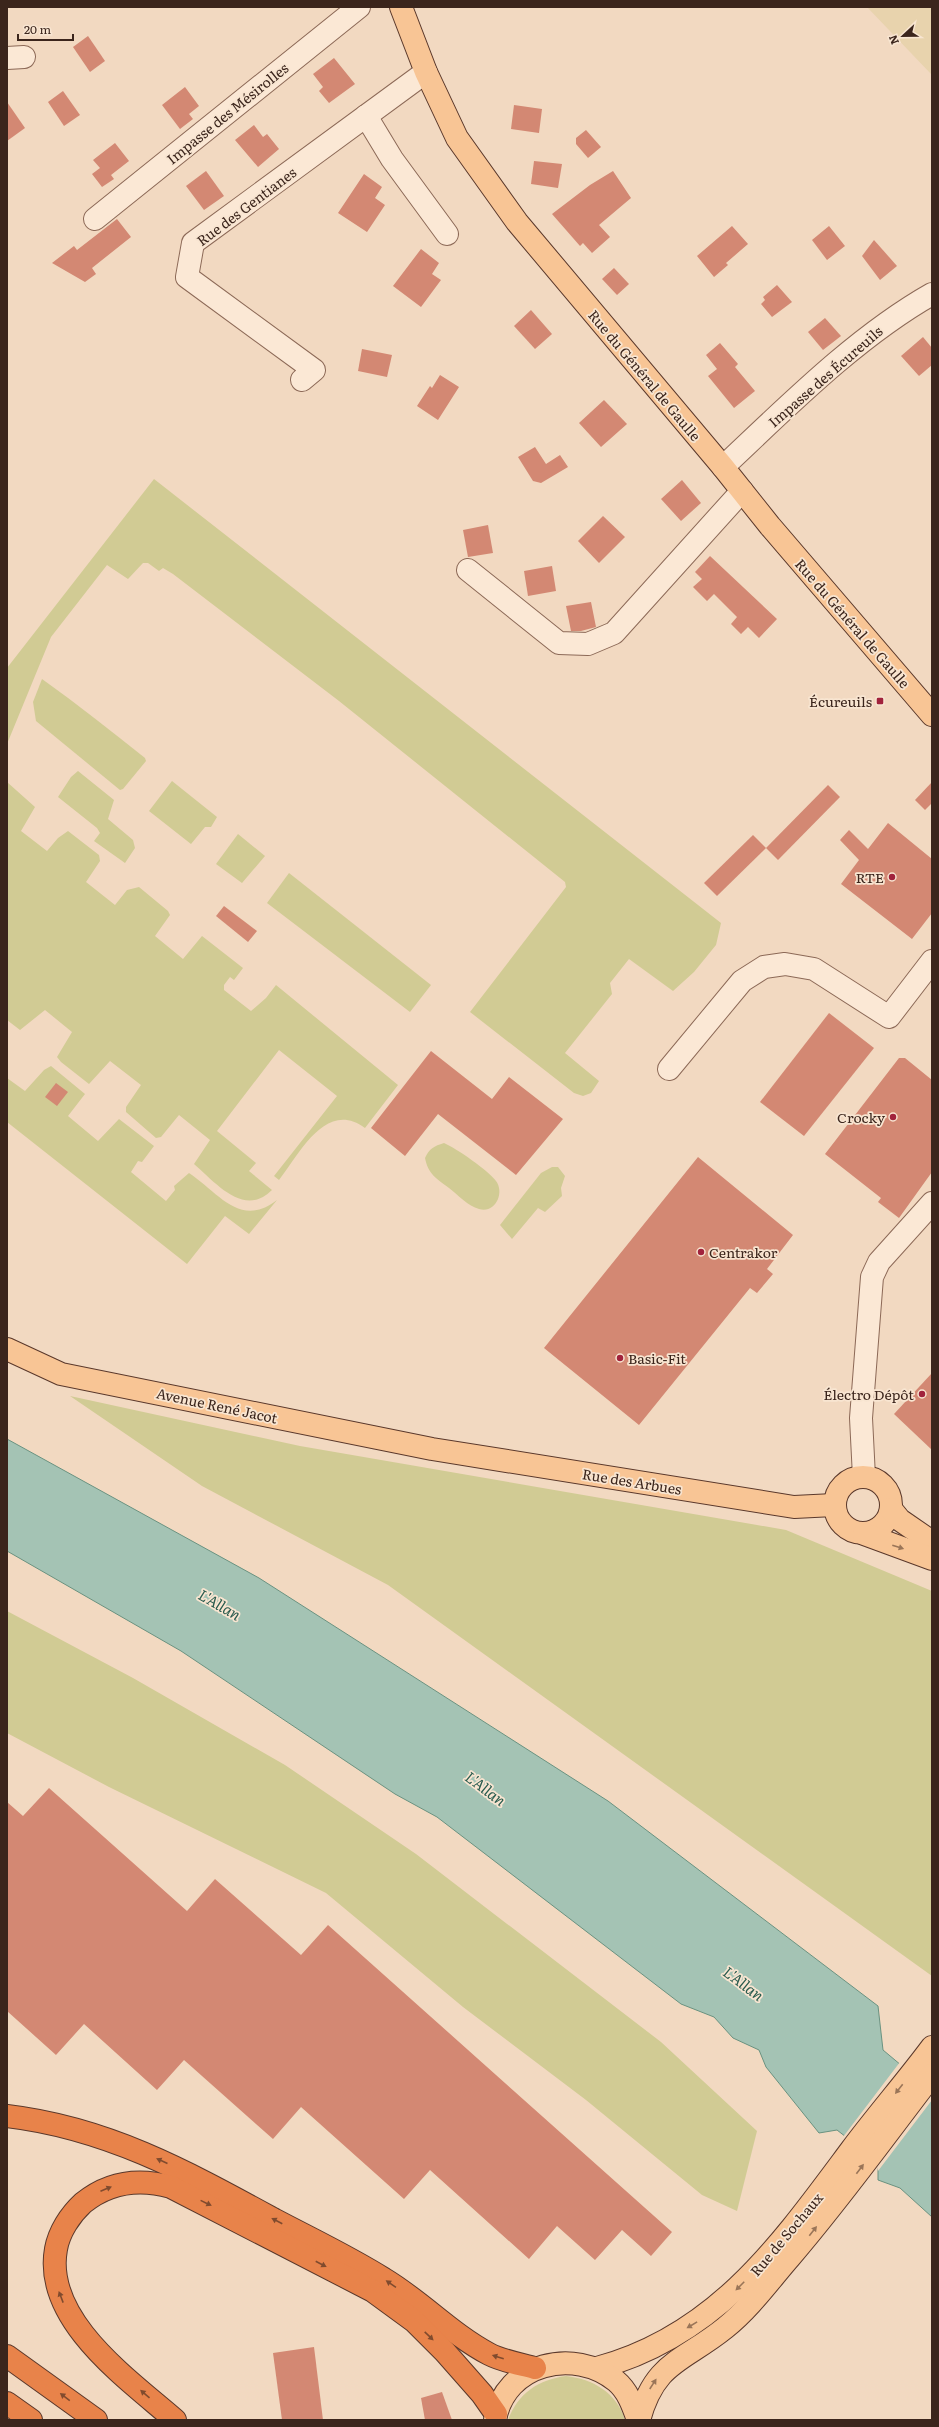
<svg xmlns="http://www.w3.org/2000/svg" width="939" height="2427" font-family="Literata,serif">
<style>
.farmland{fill:#e8d3ad}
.green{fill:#d1cb94}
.water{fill:#a4c3b4;stroke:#6a9280}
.pier{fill:#f2d9c1}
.building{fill:#d38873}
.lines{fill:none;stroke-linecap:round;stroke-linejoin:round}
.minor-casing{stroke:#8c6957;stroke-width:24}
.major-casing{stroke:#5a382b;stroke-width:24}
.highway-casing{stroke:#5a382b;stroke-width:24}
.minor{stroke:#fbe8d5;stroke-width:22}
.major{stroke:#f8c595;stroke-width:22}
.highway{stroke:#e8834a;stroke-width:22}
.oneway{fill:#9a7558}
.oneway2{fill:#804b2e}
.poi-dot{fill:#a1223c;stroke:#f8e5d1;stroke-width:1.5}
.labels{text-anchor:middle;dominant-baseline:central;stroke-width:3.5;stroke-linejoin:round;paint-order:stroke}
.street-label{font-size:14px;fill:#3b251c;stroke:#f8e5d1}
.poi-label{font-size:14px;fill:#3b251c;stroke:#f8e5d1;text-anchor:end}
.water-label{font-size:15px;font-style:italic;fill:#2a5c4f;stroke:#f8e5d1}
</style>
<rect width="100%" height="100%" fill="#f2d9c1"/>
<path class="farmland" d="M867 7H932V75Z"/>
<g class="green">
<path d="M154 479 721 923 716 945 694 972 673 991 629 959 610 983 612 994 565 1053 599 1081 591 1093 583 1096 574 1093 470 1012 566 887 565 882 339 701 173 574 163 568 159 571 148 563H143L128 579 107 565 51 637 7 744V668Z"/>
<path d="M42 679C77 704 111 731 145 758L146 761 123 789 120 790 36 721 33 702Z"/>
<path d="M78 771 114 800 108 819 133 840 135 848 125 863 94 841 100 833 97 828 58 797 71 777Z"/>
<path d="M172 781 217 817 211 827H205L191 844 149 811Z"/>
<path d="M7 782 35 807 21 831 47 851 58 838 68 831 99 855 100 861 86 882 115 905 127 890 139 887 168 911 170 915 155 936 183 959 202 936 243 968 234 980 230 977 224 985V990L251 1011 266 998 276 985 398 1085 365 1128C326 1099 300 1153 279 1180L274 1176 337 1096 279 1050 217 1131 256 1163 249 1171 272 1190C244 1218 216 1183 194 1164L210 1140 179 1115 161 1137 156 1138 126 1112V1107L141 1085 110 1061 89 1084 61 1062 57 1057 72 1032 45 1010 20 1030 7 1020Z"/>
<path d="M238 834 265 856 242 883 216 864Z"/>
<path d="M289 873 431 985 410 1012 267 903Z"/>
<path d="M51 1066 85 1094 68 1116 98 1141 119 1119 154 1146 142 1162 138 1161 131 1172 166 1201 175 1190 174 1186 189 1173C218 1192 240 1229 277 1200L249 1234 225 1216 187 1264 7 1122V1078L25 1091 44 1070Z"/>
<path d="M444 1143C456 1148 489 1171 496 1181 505 1193 495 1214 479 1209 468 1206 458 1195 449 1188 437 1179 428 1174 425 1158 429 1149 434 1146 444 1143Z"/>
<path d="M552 1167H558L565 1176 561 1188 562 1196 545 1212 538 1208 512 1239 500 1225 541 1173Z"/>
<path d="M70 1396 300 1446 786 1530 932 1591V1976L388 1585 202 1486Z"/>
<path d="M7 1611 133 1678 285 1765 416 1854 661 2042 757 2131 737 2211 702 2195 586 2100 463 2007 326 1893 109 1787 7 1733Z"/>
<path d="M566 2376C593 2379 617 2393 625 2420H508C518 2393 538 2380 566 2376Z"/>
</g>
<path class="water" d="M7 1439 259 1578 608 1801 878 2006 883 2050 932 2091V2217L900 2188 878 2180V2162L837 2130 819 2133 766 2067 759 2050 733 2038 714 2017 681 2004 437 1817 395 1794 181 1651 7 1551Z"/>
<path class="pier" d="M900 2062 932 2088V2100L878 2171 876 2163 843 2137Z"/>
<g class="building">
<path d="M88 36 105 61 90 72 73 47Z"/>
<path d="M334 58 355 84 329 103 319 91 323 87 313 74Z"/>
<path d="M185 87 199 106 189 114 193 119 180 129 162 105Z"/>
<path d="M63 91 80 115 64 126 48 102Z"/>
<path d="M7 102 25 128 7 141Z"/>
<path d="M514 105 542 109 539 133 511 129Z"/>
<path d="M254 125 263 137 267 134 279 149 258 167 235 140Z"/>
<path d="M586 130 601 147 588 158 576 144V138Z"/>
<path d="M115 143 129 161 111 175 114 179 102 187 92 174 100 168 93 160Z"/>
<path d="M534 161 562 164 558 188 531 184Z"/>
<path d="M206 171 224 196 204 210 186 186Z"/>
<path d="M613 171 631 198 599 225 610 237 592 253 583 243 580 246 552 214 590 185Z"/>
<path d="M364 174 382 187 375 198 385 205 367 232 338 213Z"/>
<path d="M117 219 131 237 92 268 96 274 85 282 52 263 74 246 77 250Z"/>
<path d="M732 226 748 244 726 263 728 265 714 277 697 256Z"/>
<path d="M829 226 845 246 827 260 812 240Z"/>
<path d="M874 240 897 266 880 280 862 256Z"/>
<path d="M421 249 439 263 432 274 441 280 421 307 393 286Z"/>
<path d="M614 268 629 284 617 295 602 279Z"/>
<path d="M777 285 792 302 772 317 761 304 765 300 763 297Z"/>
<path d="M531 310 552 334 535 349 514 326Z"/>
<path d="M825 318 841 336 823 350 808 332Z"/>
<path d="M923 337 932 348V365L919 376 901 356Z"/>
<path d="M720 343 738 364 735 367 755 391 734 408 708 376 717 369 706 355Z"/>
<path d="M362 349 392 355 387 377 358 371Z"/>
<path d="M440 375 459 387 438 420 417 406 430 386 432 388Z"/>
<path d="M604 400 627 424 601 447 579 423Z"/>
<path d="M535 447 546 464 560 455 568 467 541 483 533 481 518 457Z"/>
<path d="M682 480 701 503 681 521 661 499Z"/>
<path d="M603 516 625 537 599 563 578 541Z"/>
<path d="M488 525 493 553 468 557 463 530Z"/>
<path d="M710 556 777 619 759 638 748 627 741 634 731 624 737 617 714 594 707 601 693 587 702 579 695 572Z"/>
<path d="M552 566 556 591 528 596 524 571Z"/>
<path d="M591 602 596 627 581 631H571L566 606Z"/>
<path d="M932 782V803L925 810 915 800Z"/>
<path d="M828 785 840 797 778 860 766 848Z"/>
<path d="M888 823 932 859V913L912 939 841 884 859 860 840 840 849 830 868 849Z"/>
<path d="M753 835 766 848 717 896 704 883Z"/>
<path d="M224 906 257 931 248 942 216 916Z"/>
<path d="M829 1013 874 1048 804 1136 760 1102Z"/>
<path d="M431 1051 492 1099 509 1077 563 1119 516 1175 438 1114 405 1156 371 1128Z"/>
<path d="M899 1058H905L932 1080V1172L899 1218 878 1202 881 1198 825 1154Z"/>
<path d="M56 1083 68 1092 57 1106 45 1097Z"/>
<path d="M698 1157 793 1235 767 1269 773 1274 757 1293 750 1288 639 1425 544 1348Z"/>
<path d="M932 1373V1450L894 1414Z"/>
<path d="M49 1788 187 1911 215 1879 301 1955 328 1925 672 2232 651 2256 622 2230 595 2260 557 2226 529 2259 430 2170 404 2199 301 2107 273 2139 184 2060 157 2090 84 2024 56 2055 7 2011V1802L23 1816Z"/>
<path d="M314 2347 323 2420H282L273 2353Z"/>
<path d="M442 2392 452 2420H425L421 2398Z"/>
</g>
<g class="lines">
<g class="minor-casing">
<g id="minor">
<path d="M7 58 24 57"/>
<path d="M366 116 392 159 447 234"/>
<path d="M95 219 359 7"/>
<path d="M302 380 314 370 187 277 193 243 426 72"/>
<path d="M723 467C787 407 856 337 932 294"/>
<path d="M468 570 559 643 588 644 614 633 742 491"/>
<path d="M669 1069 742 981 764 967 785 964 814 969 889 1017 932 961"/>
<path d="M864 1477 861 1418 872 1277 879 1262 932 1203"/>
</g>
</g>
<g class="major-casing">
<g id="major">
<path d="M401 7 426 72 457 138 517 222 723 467 770 526 932 715"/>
<path d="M7 1349 61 1374 432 1449 794 1507 834 1505"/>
<circle cx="863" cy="1505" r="28"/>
<path d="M891 1509 900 1520 932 1542"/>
<path d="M864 1534 932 1559"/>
<path d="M597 2368C717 2336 781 2244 851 2150 877 2115 906 2082 932 2047"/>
<path d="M495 2420C505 2363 574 2347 616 2381 628 2391 633 2406 638 2420"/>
<path d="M639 2420C655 2361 683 2362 725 2328 751 2307 769 2281 790 2257 840 2199 885 2136 932 2075"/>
</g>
</g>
<g class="highway-casing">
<g id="highway">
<path d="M7 2116C108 2128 187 2172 275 2220 311 2239 349 2257 384 2279 421 2301 451 2334 489 2354 502 2361 520 2364 535 2368"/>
<path d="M7 2356 96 2420"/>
<path d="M7 2403 31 2420"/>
<path d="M175 2420C128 2379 43 2320 56 2249 59 2232 70 2215 83 2203 109 2182 139 2178 171 2187L373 2291 414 2321 445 2352 482 2394 496 2414"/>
</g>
</g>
<use href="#minor" class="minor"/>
<use href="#major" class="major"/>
<use href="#highway" class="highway"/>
</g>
<defs><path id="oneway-solid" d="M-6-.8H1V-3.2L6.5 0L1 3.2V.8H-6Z"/></defs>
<g class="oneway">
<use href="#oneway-solid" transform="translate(898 1547) rotate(18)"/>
<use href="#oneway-solid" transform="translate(899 2089) rotate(128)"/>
<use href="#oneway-solid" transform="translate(860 2169) rotate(-53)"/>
<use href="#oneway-solid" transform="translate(813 2231) rotate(-52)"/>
<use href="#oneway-solid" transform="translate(740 2286) rotate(135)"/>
<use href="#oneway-solid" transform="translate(692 2325) rotate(149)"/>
<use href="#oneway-solid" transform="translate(653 2384) rotate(-57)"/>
</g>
<g class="oneway2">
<use href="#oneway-solid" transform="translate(162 2161) rotate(-156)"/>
<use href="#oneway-solid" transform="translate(106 2189) rotate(-23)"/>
<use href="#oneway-solid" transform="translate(206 2203) rotate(26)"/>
<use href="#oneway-solid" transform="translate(277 2221) rotate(-152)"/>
<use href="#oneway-solid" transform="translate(321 2264) rotate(28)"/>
<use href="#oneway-solid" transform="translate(391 2284) rotate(-146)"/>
<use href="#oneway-solid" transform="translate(61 2297) rotate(-111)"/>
<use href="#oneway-solid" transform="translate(429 2336) rotate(44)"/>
<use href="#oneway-solid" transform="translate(498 2357) rotate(-163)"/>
<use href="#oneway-solid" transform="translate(145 2394) rotate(-139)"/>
<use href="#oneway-solid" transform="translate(65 2397) rotate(-143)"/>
</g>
<g class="poi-dot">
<rect x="876" y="697" width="8" height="8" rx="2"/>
<circle cx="892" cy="877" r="4"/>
<circle cx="893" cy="1117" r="4"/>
<circle cx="701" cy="1252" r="4"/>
<circle cx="620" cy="1358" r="4"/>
<circle cx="922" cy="1394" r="4"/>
</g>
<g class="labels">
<g class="street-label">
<text transform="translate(227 113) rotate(-39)">Impasse des Mésirolles</text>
<text transform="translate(246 206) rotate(-37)">Rue des Gentianes</text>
<text transform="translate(645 375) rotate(50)">Rue du Général de Gaulle</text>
<text transform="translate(825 376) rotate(-41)">Impasse des Écureuils</text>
<text transform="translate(853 623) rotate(49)">Rue du Général de Gaulle</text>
<text transform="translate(217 1405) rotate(12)">Avenue René Jacot</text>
<text transform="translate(632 1481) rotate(9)">Rue des Arbues</text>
<text transform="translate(786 2234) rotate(-50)">Rue de Sochaux</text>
</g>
<g class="poi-label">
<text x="872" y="701">Écureuils</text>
<text x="884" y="877">RTE</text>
<text x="885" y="1117">Crocky</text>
<text x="709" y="1252" text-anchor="start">Centrakor</text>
<text x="628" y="1358" text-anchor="start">Basic-Fit</text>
<text x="914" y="1394">Électro Dépôt</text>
</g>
<g class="water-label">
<text transform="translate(220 1604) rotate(30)">L'Allan</text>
<text transform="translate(486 1788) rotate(37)">L'Allan</text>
<text transform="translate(744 1983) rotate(37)">L'Allan</text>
</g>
</g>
<rect width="939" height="2427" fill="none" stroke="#3b251c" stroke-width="16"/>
<g transform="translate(903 36) rotate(248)" stroke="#f8e5d1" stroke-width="3" paint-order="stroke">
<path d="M0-3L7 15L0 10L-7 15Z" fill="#3b251c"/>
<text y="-6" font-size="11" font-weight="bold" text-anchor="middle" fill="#3b251c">N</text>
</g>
<path d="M18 34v6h55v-6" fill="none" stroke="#3b251c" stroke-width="2"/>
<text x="24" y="34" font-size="12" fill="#3b251c" stroke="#f8e5d1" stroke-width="3" paint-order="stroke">20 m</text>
</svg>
